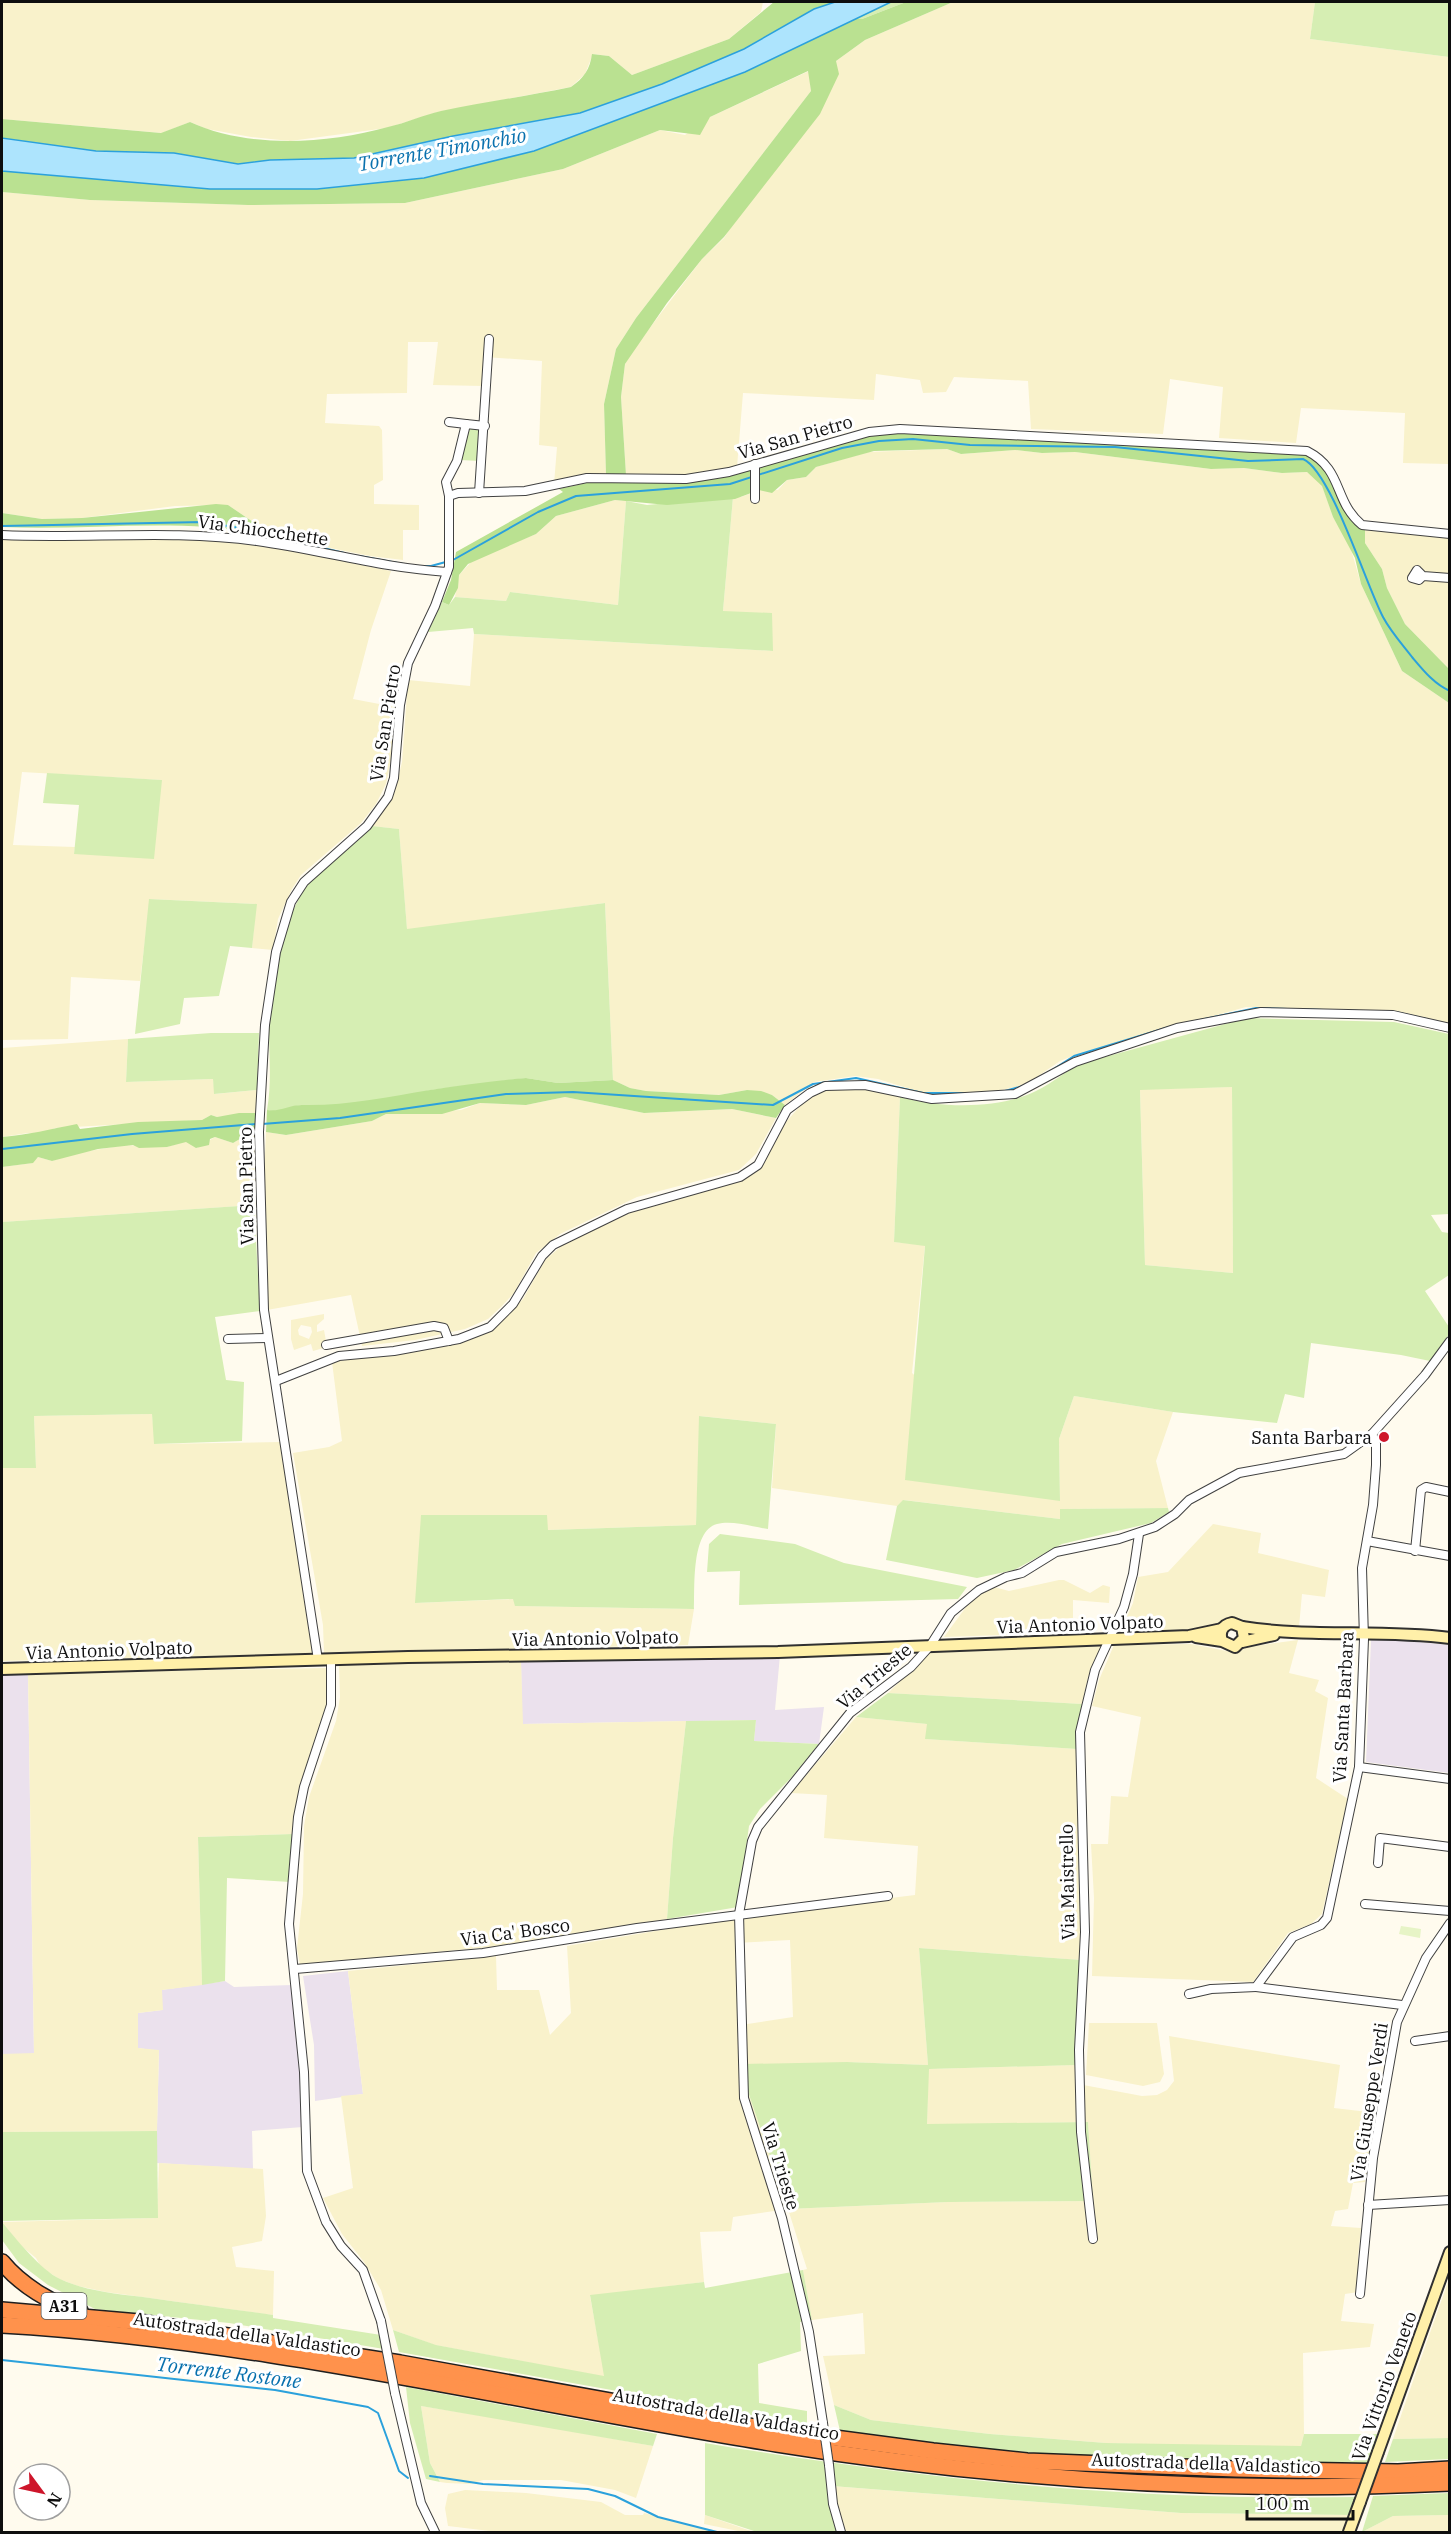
<svg xmlns="http://www.w3.org/2000/svg" width="1451" height="2534" font-family="'IBM Plex Serif',serif">
<style>
.industrial{fill:#ebe1ed}
.farmland{fill:#f9f2cb;fill-rule:evenodd}
.green{fill:#d6eeb3;fill-rule:evenodd}
.forest{fill:#bae191}
.pitch{fill:#e7f4c6}
.water{fill:#ade4fd;stroke:#2ba1dc;stroke-width:1.5}
.lines{fill:none;stroke-linecap:round;stroke-linejoin:round}
.stream{stroke:#2ba1dc;stroke-width:2}
.street-casing{stroke:#414141;stroke-width:10}
.secondary-casing{stroke:#303030;stroke-width:14}
.highway-casing{stroke:#1f1f1f;stroke-width:18}
.street{stroke:#fff;stroke-width:8}
.secondary{stroke:#fff0a9;stroke-width:10}
.highway{stroke:#ff924c;stroke-width:15}
.street-bridge-casing{stroke:#414141;stroke-width:10;stroke-linecap:butt}
.secondary-bridge-casing{stroke:#303030;stroke-width:14;stroke-linecap:butt}
.street-bridge{stroke:#fff;stroke-width:8}
.secondary-bridge{stroke:#fff0a9;stroke-width:10}
.poi-dot{fill:#ce162b;stroke:#fff;stroke-width:2}
.labels{text-anchor:middle;dominant-baseline:central;stroke-width:6;stroke-linejoin:round;paint-order:stroke}
.shield{fill:#fff;stroke:#565656;stroke-width:1.5}
.shield-label{font-size:16px;font-weight:bold;fill:#0e0e0e}
.street-label{font-size:18px;fill:#0e0e0e;stroke:#fff}
.poi-label{font-size:18px;fill:#0e0e0e;stroke:#fff;text-anchor:end}
.water-label{font-size:20px;font-style:italic;fill:#0971ae;stroke:#fff}
</style>
<rect width="100%" height="100%" fill="#fffbee"/>
<g class="industrial">
<path d="M1392 1639 1449 1645V1773L1366 1762 1371 1640Z"/>
<path d="M780 1655 775 1710 824 1707 819 1744 754 1741 756 1720 522 1724 521 1661Z"/>
<path d="M2 1673H28L34 2054H2Z"/>
<path d="M348 1971 363 2094 315 2101 314 2045 303 1976Z"/>
<path d="M225 1981 234 1987 292 1985 301 2046 303 2127 252 2131 253 2169 156 2163 159 2051 138 2048V2013L162 2010 161 1990Z"/>
</g>
<g class="farmland">
<path d="M2 2H763L761 12 729 39 632 75 609 56 593 54 585 74 571 87 438 112 387 128 290 141 251 137 207 129 190 122 162 133 2 119Z"/>
<path d="M953 2H1315L1310 39 1449 57V464L1403 463 1405 413 1301 408 1296 443 1219 438 1223 387 1170 379 1163 434 1031 429 1028 381 954 377 946 392 923 393 920 380 876 374 874 400 743 393 737 467 676 476 626 475 621 397 625 364 633 350 702 259 724 238 836 61 865 40Z"/>
<path d="M809 71 811 91 636 318 616 349 604 404 606 475 554 484 557 447 539 445 542 361 485 357 484 386 433 385 438 342H408L407 393 327 394 325 423 379 426 382 430 383 480 374 485V504L419 505V530H403V560L370 556 255 533 256 524 228 505 175 506 82 518 42 519 2 513V192L90 200 248 205 405 203 563 169 660 130 685 135 710 117Z"/>
<path d="M947 449 961 454 1015 450 1042 453 1075 452 1211 469 1244 468 1282 473 1307 472 1313 476 1322 485 1333 517 1350 546 1361 584 1402 671 1449 703V1023L1396 1011 1246 1007 1080 1053 1060 1061 1031 1081 1016 1087 991 1092H920L878 1079 855 1076 814 1082 785 1105 772 1095 747 1090 719 1095 646 1091 630 1088 613 1080 605 903 407 930 399 829 372 826 391 800 396 787 402 762 408 680 470 686 474 634 773 651 723 611 733 497H741L759 490H778L787 480 806 477 816 467 868 452Z"/>
<path d="M615 500 626 501 618 605 510 592 506 601 455 597 459 575 473 560 536 534 556 516Z"/>
<path d="M1365 530 1449 538V669L1405 624 1387 588 1382 569 1365 543Z"/>
<path d="M160 537 244 541 391 571 371 630 353 699 395 707 391 760 386 784 376 804 361 823 301 875 292 889 278 919 273 950 252 948 256 904 150 899 140 981 71 977 68 1039 2 1040V538L95 540ZM22 772 162 780 74 854 75 847 13 845Z"/>
<path d="M128 1039 126 1082 213 1079 215 1094 257 1090 256 1113 217 1117 211 1115 202 1120 55 1128 42 1134 28 1133 2 1137V1048Z"/>
<path d="M856 1087 900 1097 894 1242 925 1245 912 1373 1060 1501 1059 1439 1074 1396 1173 1412 1156 1461 1168 1508 1061 1509 1060 1519 904 1500 897 1506 772 1488 776 1424 700 1416 696 1525 547 1530V1515L415 1603 514 1599 516 1606 694 1609 688 1645 324 1653 323 1625 293 1453 329 1447 342 1441 332 1362 453 1344 493 1328 523 1299 545 1260 565 1243 641 1207 744 1180 764 1160 785 1123 802 1104 818 1092Z"/>
<path d="M1232 1087 1233 1273 1145 1265 1140 1089Z"/>
<path d="M565 1097 644 1113 732 1109 776 1118 756 1154 739 1170 637 1197 560 1234 536 1253 514 1293 502 1306 488 1319 465 1329 415 1340 362 1346 351 1295 267 1310 268 1270 264 1178 266 1132 286 1135 372 1121 386 1114 461 1110 480 1103 526 1105Z"/>
<path d="M255 1130 254 1205 2 1222V1167L32 1163 38 1157 52 1161 71 1154 125 1145 167 1147 186 1141 197 1148 215 1137 233 1143Z"/>
<path d="M324 1314V1319L317 1325V1332L324 1330 327 1347 313 1351 311 1344 294 1350 291 1339V1320ZM301 1325 311 1327 312 1332 309 1339 299 1335 298 1330Z"/>
<path d="M152 1414 155 1444 281 1442 314 1654 2 1661V1468H36L34 1416Z"/>
<path d="M1213 1524 1261 1533 1258 1553 1329 1570 1325 1597 1302 1594 1299 1627 1248 1626 1242 1619 1231 1617 1222 1620 1217 1627 1192 1632H1120L1133 1603 1138 1577 1168 1572Z"/>
<path d="M1059 1580H1064L1090 1593 1103 1585 1110 1587 1109 1603 1073 1600V1618L1035 1619V1634L944 1637 980 1588 990 1586 1009 1591Z"/>
<path d="M1298 1640 1289 1673 1319 1680 1315 1691 1328 1698 1316 1778 1348 1799 1322 1914 1311 1924 1288 1933 1253 1982 1092 1976 1094 1898 1091 1844H1108L1111 1796 1128 1797 1141 1717 1092 1706 1099 1680 1114 1645 1191 1644 1237 1653 1247 1647Z"/>
<path d="M1102 1645 1088 1677 1082 1704 888 1693 932 1650Z"/>
<path d="M521 1661 523 1724 686 1721 673 1838 667 1919 530 1943 300 1965 297 1948 303 1894 304 1826 309 1797 336 1721 340 1697 339 1665Z"/>
<path d="M326 1668 329 1697 293 1834 198 1837 202 1985 162 1990 163 2010 138 2013V2048L159 2050 157 2131 2 2132V2054L34 2053 28 1673Z"/>
<path d="M856 1717 928 1724 926 1739 1077 1749 1081 1960 919 1948 928 2065 847 2062 744 2080 788 2209 948 2202 1093 2201 1088 2122 927 2125 928 2069 1076 2065V2081L1078 2084 1142 2096 1157 2095 1167 2090 1174 2081 1169 2036 1340 2065 1334 2108 1377 2113 1365 2182 1353 2183 1348 2209 1335 2211 1331 2226 1361 2228 1358 2257V2292L1345 2294 1341 2321 1374 2324 1370 2347 1303 2353 1304 2434 1301 2446 1242 2447 1106 2443 990 2434 871 2420 834 2405 823 2356 865 2354 863 2313 812 2320 803 2270 807 2269 788 2209 733 2217 731 2231 700 2232 704 2282 590 2296 605 2377 435 2345 393 2330 381 2290 364 2262 342 2234 323 2198 353 2188 341 2096 363 2094 348 1971 496 1956 497 1990H539L550 2035 571 2013 567 1946 744 1916 915 1895 918 1846 824 1838 827 1795 791 1793ZM790 1940 793 2017 741 2025 736 1943Z"/>
<path d="M1089 2023H1157L1164 2074 1160 2082 1143 2086 1086 2075Z"/>
<path d="M159 2163 263 2169 266 2216 262 2241 232 2247 236 2267 274 2271 273 2315 106 2292 78 2286 59 2279 41 2267 36 2258 19 2244 2 2222 157 2218Z"/>
<path d="M1449 2279V2438L1393 2439 1406 2401Z"/>
<path d="M421 2406 521 2422 653 2446 636 2498 615 2490 561 2480H483L470 2484 447 2483 440 2482 430 2463Z"/>
<path d="M831 2486 1181 2513 1352 2515 1346 2532H846L837 2514Z"/>
<path d="M465 2490 526 2493 601 2502 625 2515H643L644 2513 717 2532H498L448 2526 445 2508 448 2494Z"/>
<path d="M705 2515 748 2530 757 2532H743L704 2524Z"/>
<path d="M1449 2515V2532H1362L1393 2516Z"/>
</g>
<g class="green">
<path d="M891 2H906L862 19 855 18Z"/>
<path d="M1315 2H1449V57L1310 39Z"/>
<path d="M468 428 482 430 480 461 460 460Z"/>
<path d="M733 497 723 611 772 613 773 651 474 634 473 628 428 632 442 602 449 605 455 597 506 601 510 592 618 605 626 501 647 505Z"/>
<path d="M47 773 162 780 154 859 74 854 79 805 43 803Z"/>
<path d="M372 826 399 829 407 929 605 903 613 1080 558 1083 526 1078 431 1090 397 1098 342 1105H299L279 1112 267 1110C272 1082 269 1056 269 1028 270 984 282 920 308 884 324 861 354 849 372 826Z"/>
<path d="M149 899 257 904 252 948 230 946 219 996 184 998 180 1024 135 1034Z"/>
<path d="M1247 1018 1394 1022 1449 1034V1214L1431 1215 1442 1232 1449 1233V1275L1425 1291 1449 1327V1334L1430 1361 1401 1355 1311 1343 1304 1398 1285 1394 1277 1423 1173 1412 1074 1396 1059 1439 1060 1501 905 1480 925 1246 894 1242 900 1097C940 1108 998 1110 1036 1091 1053 1083 1066 1070 1083 1063ZM1232 1087 1233 1273 1145 1265 1140 1090Z"/>
<path d="M211 1033H259L257 1090 214 1094 213 1079 126 1082 128 1039Z"/>
<path d="M254 1205 260 1311 215 1317 226 1380 244 1382 242 1441 154 1444 152 1414 34 1416 36 1468H2V1222Z"/>
<path d="M699 1416 776 1424 768 1529C753 1527 733 1520 717 1524 691 1531 695 1587 694 1609L515 1606 513 1599 415 1603 421 1515H547L548 1530 696 1525Z"/>
<path d="M903 1500 1060 1519V1509L1168 1508 1169 1512 1151 1523 1062 1544 1014 1570 977 1578 886 1560 897 1506Z"/>
<path d="M720 1534 795 1544 844 1563 967 1587 958 1599 739 1605 740 1571 707 1572 709 1544Z"/>
<path d="M888 1693 1082 1704 1077 1749 925 1739 927 1724 856 1717Z"/>
<path d="M756 1720 754 1741 819 1744 791 1778 760 1809 749 1826 738 1907 667 1919 673 1838 686 1721Z"/>
<path d="M293 1834 290 1882 227 1878 225 1981 202 1985 198 1837Z"/>
<path d="M919 1948 1081 1960 1076 2065 929 2069 927 2124 1088 2122 1093 2201 948 2202 788 2209 744 2080 743 2064 847 2062 928 2065Z"/>
<path d="M157 2131 158 2218 2 2221V2132Z"/>
<path d="M2 2222C16 2239 41 2270 60 2279 88 2292 120 2294 150 2298 191 2304 232 2309 273 2315V2318L381 2335 384 2349 229 2323 95 2309 48 2285 19 2263 2 2240Z"/>
<path d="M803 2270 812 2320 800 2322 801 2351 758 2364 759 2403 807 2411V2425L399 2352 393 2330 436 2345 604 2376 590 2295 704 2282 705 2288Z"/>
<path d="M406 2387 657 2434 653 2446 421 2406 430 2463 440 2482 426 2479 410 2423Z"/>
<path d="M834 2405 871 2420 990 2434 1106 2443 1301 2446 1304 2434H1379L1370 2463 1105 2459 960 2446 840 2431Z"/>
<path d="M1449 2438V2459L1385 2462 1393 2439Z"/>
<path d="M705 2443C925 2480 1134 2501 1358 2497L1352 2515 1181 2513 832 2486 837 2514 846 2532H757L705 2515Z"/>
<path d="M1449 2493V2515L1393 2516 1362 2532 1373 2496Z"/>
</g>
<g class="forest">
<path d="M774 2H835L814 9 744 49 662 84 580 113 453 136 354 158 270 160 238 164 174 153 96 151 2 138V119L161 133 190 122C249 149 326 144 388 127 406 123 423 115 441 111 484 102 528 96 571 87 584 78 590 69 592 54L609 56 632 75 729 39Z"/>
<path d="M906 2H953L865 40 836 61 839 74 820 114 724 237 702 259 667 303 625 364 621 397 626 475H606L604 404 616 349 636 318 811 91 808 71 710 117 700 135 660 130 563 169 405 203 248 205 90 200 2 192V171L210 189H317L424 178 534 151 745 72 855 18 862 19Z"/>
<path d="M887 433 1256 451C1278 453 1307 450 1324 465L1349 518 1365 530V543L1382 569 1387 588 1405 624 1449 669V703L1402 671 1361 584 1355 558 1333 517 1322 486 1307 472 1282 473 1244 468 1211 469 1075 452 1042 453 1015 450 961 454 947 449 874 451 816 467 806 477 787 480 772 493 759 490 735 499 667 505 615 500 556 516 536 534 468 564 459 575 458 588 449 605 442 602 451 580 456 552 563 492 559 489 596 481 686 482 722 478 849 441Z"/>
<path d="M216 504 228 505 256 524 255 533C175 518 84 531 2 527V513L42 519 82 518Z"/>
<path d="M526 1078 558 1083 613 1080 630 1088 646 1091 719 1095 747 1090 761 1091 772 1095 785 1105 776 1118 732 1109 644 1113 565 1097 526 1105 480 1103 442 1114H386L372 1121 286 1135 266 1132 267 1110C280 1112 289 1105 302 1105 346 1106 387 1097 430 1090 462 1085 494 1081 526 1078Z"/>
<path d="M239 1113H256L255 1130 233 1143 215 1137 210 1139 209 1145 196 1148 186 1142 167 1147 139 1148 133 1145 98 1149 52 1161 38 1157 33 1163 2 1167V1137C28 1135 51 1129 77 1124L80 1129 138 1122 202 1120 211 1115 217 1117Z"/>
</g>
<path class="pitch" d="M1401 1926 1421 1929 1420 1938 1399 1934Z"/>
<path class="water" d="M835 2H891L745 72 534 151 424 178 317 189H210L2 171V138L96 151 174 153 238 164 270 160 354 158 453 136 580 113 662 84 744 49 814 9Z"/>
<g class="lines">
<g class="stream">
<path d="M2 526 203 522 240 528 256 535 290 540 344 553"/>
<path d="M359 556 403 564"/>
<path d="M418 566H431L453 560 538 512 576 496 730 484 842 448 879 441 913 439 970 445 1115 447 1248 461 1303 459C1331 471 1366 585 1383 617 1391 632 1402 644 1412 657 1423 670 1434 684 1450 691"/>
<path d="M1186 1023 1256 1008 1395 1012 1426 1019"/>
<path d="M1049 1072 1074 1056 1169 1027"/>
<path d="M1005 1091 1023 1086"/>
<path d="M262 1124 340 1118 506 1094 573 1092 773 1105 813 1084 856 1078 923 1093H966"/>
<path d="M2 1149 132 1134 257 1124"/>
<path d="M2 2360 275 2390 368 2407 378 2413 399 2471 408 2478"/>
<path d="M430 2476 483 2484 588 2489 615 2496 658 2517 717 2532"/>
</g>
<g class="street-casing">
<g id="street">
<path d="M449 422 466 424"/>
<path d="M755 464V499"/>
<path d="M479 493 489 339"/>
<path d="M449 496 446 482 457 461 466 424 485 426"/>
<path d="M2 535C87 539 172 529 257 541 321 550 382 568 447 572"/>
<path d="M1423 576 1419 580 1412 578 1417 570 1423 576 1450 578"/>
<path d="M228 1339 268 1338"/>
<path d="M326 1345 434 1326 444 1328 449 1341"/>
<path d="M276 1381 339 1356 394 1351 459 1339 490 1327 513 1304 542 1256 553 1245 627 1209 740 1177 758 1165 787 1110 810 1093 825 1086 865 1085 932 1099 1015 1094 1075 1062 1177 1028 1261 1012 1393 1015 1450 1028"/>
<path d="M1367 1541 1450 1556"/>
<path d="M1415 1551 1421 1490 1426 1487 1450 1492"/>
<path d="M318 1660 264 1310 259 1132 265 1025 276 952 291 902 304 882 367 826 388 797 394 778 400 705 408 663 435 606 449 567V496L458 493 525 491 587 478 686 479 729 472 869 432 900 429 1307 451C1344 470 1333 501 1362 525L1450 534"/>
<path d="M331 1660V1705L304 1787 298 1817 289 1924 304 2072 307 2171 326 2222 341 2246 363 2270 381 2321"/>
<path d="M1359 1767 1450 1779"/>
<path d="M1378 1863 1380 1838 1450 1847"/>
<path d="M1365 1904 1450 1911"/>
<path d="M295 1969 483 1953 637 1928 888 1896"/>
<path d="M1256 1987 1402 2005"/>
<path d="M1189 1994 1211 1989 1256 1987 1293 1937 1321 1925 1327 1918 1359 1767 1364 1639 1362 1568 1373 1505 1376 1465V1443L1372 1434"/>
<path d="M1415 2041 1450 2036"/>
<path d="M1368 2205 1450 2200"/>
<path d="M1093 2239 1081 2132 1079 2050 1085 1932 1080 1732 1095 1670 1124 1607 1133 1574 1139 1534"/>
<path d="M1360 2294 1373 2158 1397 2022 1426 1958 1450 1923"/>
<path d="M395 2393 421 2503 435 2532"/>
<path d="M823 2423 809 2332 782 2218 744 2098 739 1914 752 1841 758 1827 850 1713 911 1667 930 1646 951 1613 979 1590 1006 1577 1022 1573 1056 1552 1119 1539 1155 1527 1175 1514 1189 1500 1239 1473 1344 1454 1372 1434 1425 1375 1450 1341"/>
<path d="M829 2465 833 2504 841 2532"/>
</g>
</g>
<g class="secondary-casing">
<g id="secondary">
<path d="M1242 1627C1311 1638 1380 1629 1450 1638"/>
<path d="M1196 1637 1222 1641 1235 1647 1244 1638 1242 1627 1232 1623C1222 1625 1219 1632 1222 1641"/>
<path d="M1242 1642 1274 1635"/>
<path d="M2 1669 408 1657 778 1652 1189 1636 1222 1629"/>
<path d="M1378 2452 1450 2252"/>
<path d="M1349 2532 1360 2502"/>
</g>
</g>
<g class="highway-casing">
<g id="highway">
<path d="M2 2262C20 2284 52 2305 80 2311"/>
<path d="M2 2310 139 2322 400 2363 760 2428 933 2451 1027 2461 1236 2469 1398 2472 1450 2469"/>
<path d="M2 2325C263 2340 519 2403 777 2444 999 2480 1225 2494 1450 2483"/>
</g>
</g>
<use href="#street" class="street"/>
<use href="#secondary" class="secondary"/>
<use href="#highway" class="highway"/>
<g class="street-bridge-casing">
<g id="street-bridge">
<path d="M381 2321 395 2393"/>
<path d="M823 2423 829 2465"/>
</g>
</g>
<g class="secondary-bridge-casing">
<path id="secondary-bridge" d="M1360 2502 1378 2452"/>
</g>
<use href="#street-bridge" class="street-bridge"/>
<use href="#secondary-bridge" class="secondary-bridge"/>
</g>
<circle class="poi-dot" cx="1384" cy="1437" r="6"/>
<g class="labels">
<rect class="shield" x="41.5" y="2293" width="45" height="26" rx="4.5"/>
<g class="shield-label">
<text x="64" y="2306">A31</text>
</g>
<g class="street-label">
<text transform="translate(795 437) rotate(-16)">Via San Pietro</text>
<text transform="translate(263 530) rotate(8)">Via Chiocchette</text>
<text transform="translate(385 723) rotate(-81)">Via San Pietro</text>
<text transform="translate(246 1186) rotate(-91)">Via San Pietro</text>
<text transform="translate(1080 1624) rotate(-2)">Via Antonio Volpato</text>
<text transform="translate(595 1638) rotate(-1)">Via Antonio Volpato</text>
<text transform="translate(109 1650) rotate(-2)">Via Antonio Volpato</text>
<text transform="translate(874 1676) rotate(-40)">Via Trieste</text>
<text transform="translate(1343 1707) rotate(-87)">Via Santa Barbara</text>
<text transform="translate(1067 1882) rotate(-91)">Via Maistrello</text>
<text transform="translate(515 1932) rotate(-8)">Via Ca' Bosco</text>
<text transform="translate(1369 2102) rotate(-81)">Via Giuseppe Verdi</text>
<text transform="translate(781 2166) rotate(73)">Via Trieste</text>
<text transform="translate(247 2334) rotate(8)">Autostrada della Valdastico</text>
<text transform="translate(1384 2386) rotate(-70)">Via Vittorio Veneto</text>
<text transform="translate(726 2414) rotate(10)">Autostrada della Valdastico</text>
<text transform="translate(1206 2463) rotate(2)">Autostrada della Valdastico</text>
</g>
<g class="poi-label">
<text x="1372" y="1437">Santa Barbara</text>
</g>
<g class="water-label">
<text transform="translate(442 149) rotate(-10)">Torrente Timonchio</text>
<text transform="translate(229 2372) rotate(7)">Torrente Rostone</text>
</g>
</g>
<rect width="1451" height="2534" fill="none" stroke="#0e0e0e" stroke-width="6"/>
<g transform="translate(42 2492) rotate(123)"><circle r="28" fill="#ffffff" stroke="#9f9f9f" stroke-width="1.5"/>
<path d="M0-4.5L10 22L0 15L-10 22Z" fill="#ce162b"/>
<text y="-9" font-size="16" font-weight="bold" text-anchor="middle" fill="#0e0e0e">N</text>
</g>
<path d="M1247 2510v9h106v-9" fill="none" stroke="#0e0e0e" stroke-width="3"/>
<text x="1256" y="2510" font-size="18" fill="#0e0e0e" stroke="#ffffff" stroke-width="4.5" paint-order="stroke">100 m</text>
</svg>
